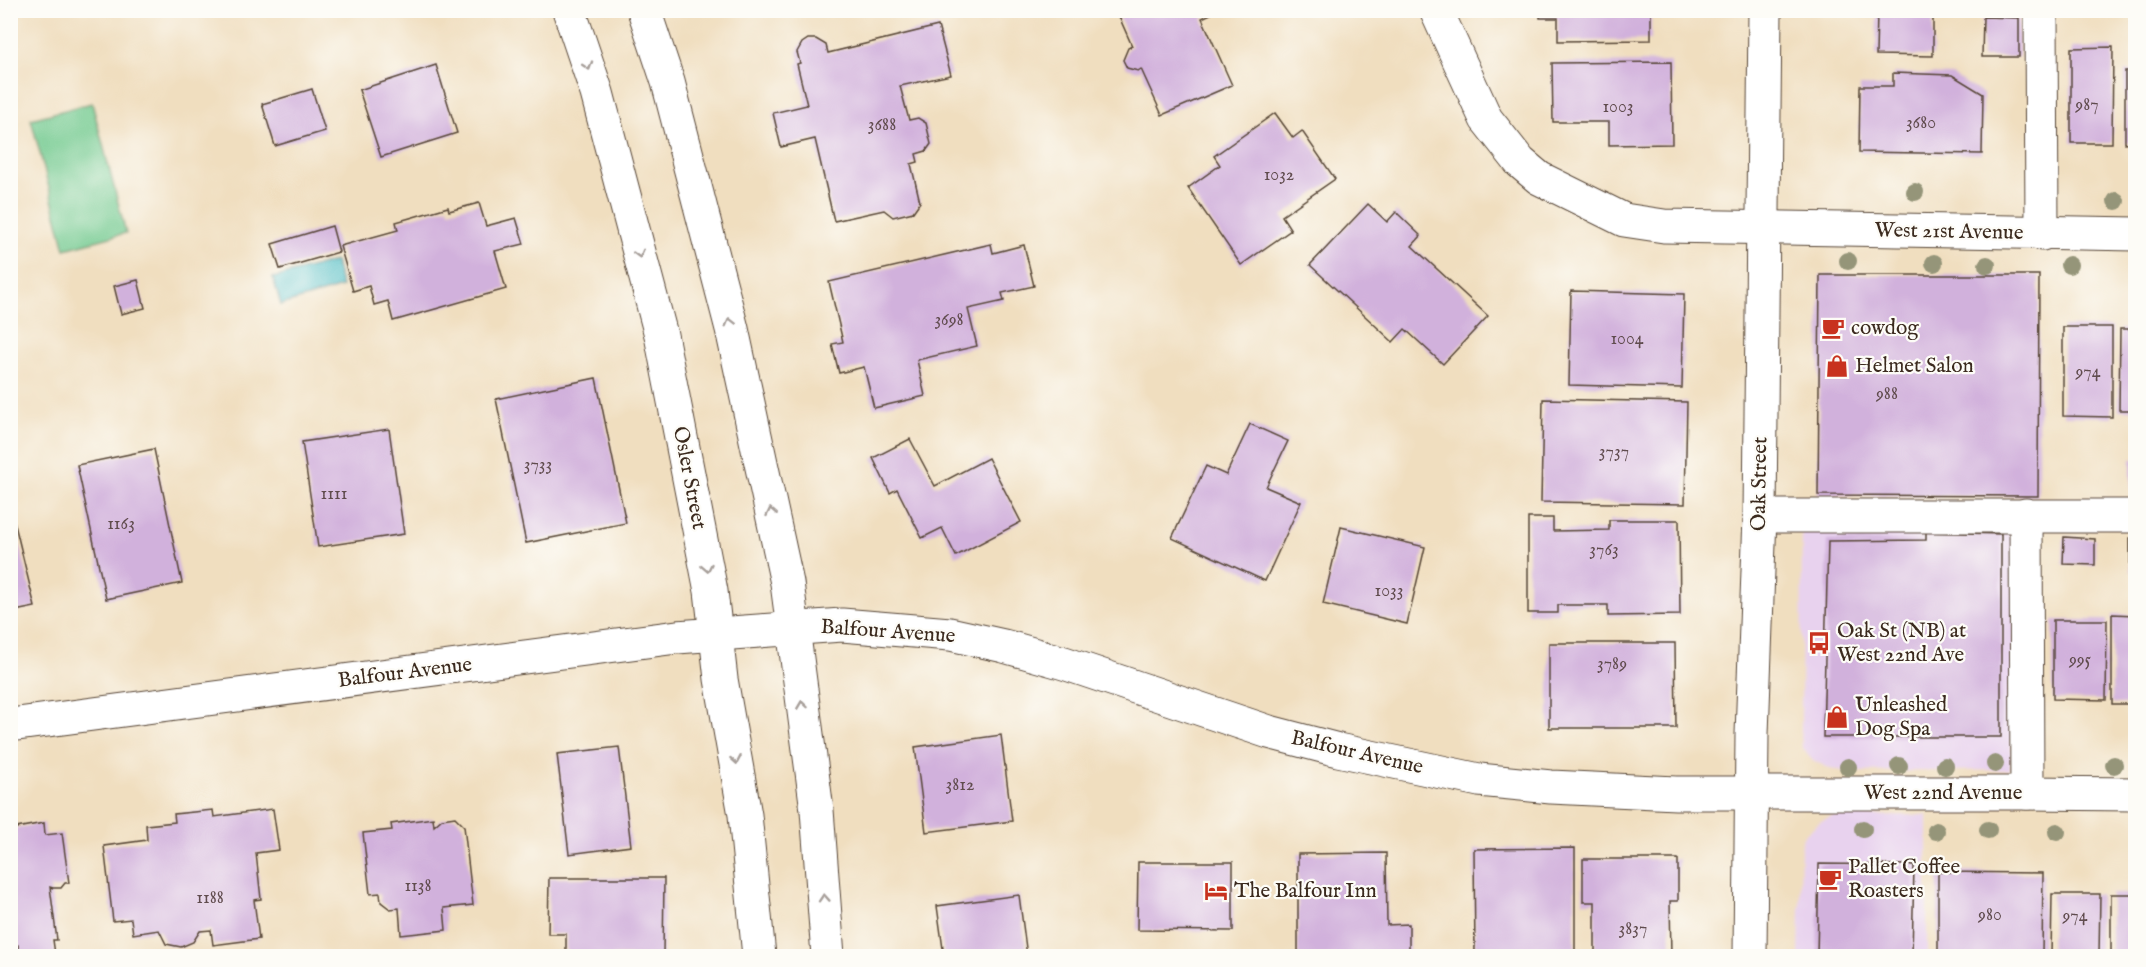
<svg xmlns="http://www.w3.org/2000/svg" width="2146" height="967" font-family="'IM FELL English',serif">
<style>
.built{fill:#e8d2ee}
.green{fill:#71c98e;stroke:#567a56;stroke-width:1.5}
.water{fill:#4ebcc4;stroke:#447371;stroke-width:1.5}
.building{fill:#d1b1dc}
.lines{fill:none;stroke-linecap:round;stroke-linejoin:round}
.minor-casing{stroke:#564536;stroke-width:35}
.major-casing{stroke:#564536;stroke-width:35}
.minor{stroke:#fff;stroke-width:33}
.major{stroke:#fff;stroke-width:33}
.tree{fill:#959579}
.oneway{stroke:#a79f9a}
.labels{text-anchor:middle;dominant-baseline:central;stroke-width:4.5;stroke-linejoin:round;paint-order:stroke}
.number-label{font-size:18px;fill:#604c4e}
.street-label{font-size:21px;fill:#3b2a1e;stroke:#fdfcf7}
.poi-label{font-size:21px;fill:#3b2a1e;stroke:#fdfcf7;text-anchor:start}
</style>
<rect width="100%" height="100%" fill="#fdfcf7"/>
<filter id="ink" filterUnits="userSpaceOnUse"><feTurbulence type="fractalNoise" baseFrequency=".0167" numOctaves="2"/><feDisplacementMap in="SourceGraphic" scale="12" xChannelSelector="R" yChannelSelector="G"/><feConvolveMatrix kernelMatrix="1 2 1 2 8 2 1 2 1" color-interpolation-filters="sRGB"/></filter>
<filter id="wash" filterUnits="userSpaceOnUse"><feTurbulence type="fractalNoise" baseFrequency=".008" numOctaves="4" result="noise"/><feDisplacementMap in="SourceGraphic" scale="24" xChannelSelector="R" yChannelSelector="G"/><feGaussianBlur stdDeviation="1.35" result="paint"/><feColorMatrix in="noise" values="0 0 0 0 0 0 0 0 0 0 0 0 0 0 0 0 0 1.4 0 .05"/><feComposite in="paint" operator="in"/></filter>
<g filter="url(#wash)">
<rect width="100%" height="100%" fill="#f0debf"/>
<g class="built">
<path d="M1802 515H2026L2010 770 1847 772 1826 767 1813 760 1807 753 1802 747 1801 732Z"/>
<path d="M1927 815V956H1799L1801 846 1803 837 1810 830 1821 821 1834 816Z"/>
</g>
<path class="green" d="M92 103 126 233 65 249 31 119Z"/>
<path class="water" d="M335 261 342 287 281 305 273 278Z"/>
<g id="blocks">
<g class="building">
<path d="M1121 10H1219L1202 18 1232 85 1162 115 1141 69 1138 71 1127 68 1123 60 1128 48 1132 46 1117 12Z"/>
<path d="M1540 10H1651V40L1558 41V18H1540Z"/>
<path d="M1877 13 1933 14V56L1876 55Z"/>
<path d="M1983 17 2019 18V57H1982Z"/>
<path d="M938 26 951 75 900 86 909 120 918 118 926 123 931 144 926 151 916 154 918 162 911 164 920 202 913 212 893 217 884 210 834 221 815 139 781 147 773 113 807 105 797 64 800 63 797 52 802 43 808 39H816L826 45 828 53Z"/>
<path d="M2113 47 2112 143H2071V48Z"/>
<path d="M1671 62 1672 144 1609 145V122H1553L1552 63Z"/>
<path d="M436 65 457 133 381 157 359 90Z"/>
<path d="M2125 71H2136V142L2125 143Z"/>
<path d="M1893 73 1952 75 1983 94 1982 154 1859 152 1860 86H1893Z"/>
<path d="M312 89 325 131 275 146 262 104Z"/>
<path d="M1275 113 1293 138 1302 131 1335 179 1282 216 1291 230 1241 265 1188 188 1220 165 1214 156Z"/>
<path d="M479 203 486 226 516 218 524 244 495 251 506 289 393 321 388 301 374 305 369 286 353 291 340 246 398 230 396 222 448 207 449 211Z"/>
<path d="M1368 204 1387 222 1396 212 1421 236 1412 246 1488 316 1443 364 1405 329 1393 342 1310 265Z"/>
<path d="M332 226 339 252 280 269 272 244Z"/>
<path d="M991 244 993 253 1024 245 1034 286 1002 293 1004 301 968 309 977 346 917 360 925 396 874 408 864 367 839 373 832 344 843 342 829 282Z"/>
<path d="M1820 275H2039L2038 496 1818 495Z"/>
<path d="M138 280 145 308 121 314 114 286Z"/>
<path d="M1571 291 1684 294 1682 388 1569 385Z"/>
<path d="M2063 327H2112V417L2063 416Z"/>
<path d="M2120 329H2136V410H2119Z"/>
<path d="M596 378 626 523 526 543 496 399Z"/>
<path d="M1543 399 1687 402 1685 504 1541 502Z"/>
<path d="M1250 424 1288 441 1266 487 1301 502 1265 581 1172 538 1206 466 1226 475Z"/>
<path d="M389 429 404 534 318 547 302 442Z"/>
<path d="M910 439 935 486 988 458 1021 522 956 556 942 528 922 538 897 489 890 493 873 458Z"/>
<path d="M154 449 182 583 106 599 77 465Z"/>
<rect x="2131" y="459" width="5" height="35"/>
<path d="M10 504 35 607 10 612Z"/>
<path d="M1528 518H1553V531L1609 530V520H1679L1680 615 1608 616V605H1558V613H1528Z"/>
<path d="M1341 527 1425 547 1407 624 1323 604Z"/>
<path d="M1926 532 2001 534V737H1823L1828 541 1926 540Z"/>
<path d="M2064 537 2095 539V565L2063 564Z"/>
<rect x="2130" y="538" width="6" height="34"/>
<path d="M2112 614 2136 615V704H2112Z"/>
<path d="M2053 620H2107L2106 700 2053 699Z"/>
<path d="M1549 643H1675L1676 728H1549Z"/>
<path d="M1001 735 1012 821 926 832 915 747Z"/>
<path d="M619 747 631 846 569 854 557 754Z"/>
<path d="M273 809 279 850 256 853 261 899 254 900 259 939 213 945 211 930 200 931 193 942 181 947 166 944 159 930 133 934 131 919 113 921 104 846 147 840 146 825 175 822 174 814 213 810 214 817Z"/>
<path d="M455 817 464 826 473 905 444 908 446 930 401 935 399 908 390 909 381 902 380 893 370 894 363 833 392 830 391 824 433 818 434 826 442 819Z"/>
<path d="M15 820 16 828 44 823 45 835 62 833 69 883H65L61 888H53L50 887 57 940H53L55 954 19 956 18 945 10 946V821Z"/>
<path d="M1575 848V956H1475L1474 849Z"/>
<path d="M1386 853 1387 925 1409 924V956H1298V854Z"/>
<path d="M1583 859H1678V901H1670L1671 956H1595V902H1583Z"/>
<path d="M1138 862H1233V931L1137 930Z"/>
<path d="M1819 864 1914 865 1912 956H1817Z"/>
<path d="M1938 872 2043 873 2042 956H1938Z"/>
<path d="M549 878H664L663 956H566V934H548Z"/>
<path d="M2052 894H2100L2099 956H2051Z"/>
<rect x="2111" y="894" width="25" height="62"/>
<path d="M1019 895 1027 956H944L937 906Z"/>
</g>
</g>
</g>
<g filter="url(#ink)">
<use href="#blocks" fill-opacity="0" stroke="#564536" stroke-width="1.5"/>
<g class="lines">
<g class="minor-casing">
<g id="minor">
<path d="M569 10 597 93 661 335 711 591 721 679 745 815 759 956"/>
<path d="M644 10 668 82 732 329 787 583 817 810 828 956"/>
<path d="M1436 10 1486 119 1520 162 1539 178 1624 220 1664 226 2136 234"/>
<path d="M2041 10 2042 234"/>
<path d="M2026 515 2027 793"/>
<path d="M1760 516H2136"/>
<path d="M10 725 677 637 842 625 950 634 1004 646 1064 663 1269 732 1338 750 1479 780 1551 787 1676 793H2027L2136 794"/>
</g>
</g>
<g class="major-casing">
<path id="major" d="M1750 956 1752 734 1760 516 1765 10"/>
</g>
<use href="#minor" class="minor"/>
<use href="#major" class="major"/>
</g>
<g class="tree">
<circle cx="1915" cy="192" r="9"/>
<circle cx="2116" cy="201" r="9"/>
<circle cx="1848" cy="261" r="9"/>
<circle cx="1934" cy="263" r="9"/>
<circle cx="1987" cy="265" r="9"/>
<circle cx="2069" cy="265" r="9"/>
<circle cx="1995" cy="764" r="9"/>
<circle cx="2114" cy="765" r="9"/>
<circle cx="1899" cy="766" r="9"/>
<circle cx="1945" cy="766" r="9"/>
<circle cx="1848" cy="767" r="9"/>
<circle cx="1863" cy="829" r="9"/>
<circle cx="1988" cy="830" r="9"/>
<circle cx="1936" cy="831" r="9"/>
<circle cx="2057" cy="832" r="9"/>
</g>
<defs><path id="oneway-chevron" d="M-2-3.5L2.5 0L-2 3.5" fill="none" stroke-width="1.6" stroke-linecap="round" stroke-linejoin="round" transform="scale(1.5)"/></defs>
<g class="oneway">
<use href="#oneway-chevron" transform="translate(588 66) rotate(72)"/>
<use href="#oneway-chevron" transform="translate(639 254) rotate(75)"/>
<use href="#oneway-chevron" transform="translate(730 322) rotate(-104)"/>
<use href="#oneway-chevron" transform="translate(771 512) rotate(-102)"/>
<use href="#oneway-chevron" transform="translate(707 568) rotate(79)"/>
<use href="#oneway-chevron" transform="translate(802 705) rotate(-98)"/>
<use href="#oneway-chevron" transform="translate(736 760) rotate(80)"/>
<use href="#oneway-chevron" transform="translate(824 898) rotate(-94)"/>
</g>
</g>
<defs>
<g id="cafe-bare" transform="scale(1.8)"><path d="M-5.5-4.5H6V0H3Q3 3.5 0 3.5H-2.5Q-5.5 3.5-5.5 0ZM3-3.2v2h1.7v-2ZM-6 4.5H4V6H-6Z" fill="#c8321e" stroke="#fdfcf7" stroke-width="2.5" paint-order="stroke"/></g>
<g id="shop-bare" transform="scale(1.8)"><path d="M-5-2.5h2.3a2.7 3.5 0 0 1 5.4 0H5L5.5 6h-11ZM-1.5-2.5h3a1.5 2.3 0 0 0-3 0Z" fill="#c8321e" stroke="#fdfcf7" stroke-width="2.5" paint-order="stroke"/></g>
<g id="bus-bare" transform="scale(1.8)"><path d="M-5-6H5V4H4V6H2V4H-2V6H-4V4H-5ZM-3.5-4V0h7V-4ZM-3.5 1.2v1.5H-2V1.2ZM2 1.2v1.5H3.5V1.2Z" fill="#c8321e" stroke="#fdfcf7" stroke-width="2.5" paint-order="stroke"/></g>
<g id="hotel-bare" transform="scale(1.8)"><path d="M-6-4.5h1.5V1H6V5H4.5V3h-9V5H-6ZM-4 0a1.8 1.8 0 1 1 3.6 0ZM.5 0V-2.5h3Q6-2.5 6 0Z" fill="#c8321e" stroke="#fdfcf7" stroke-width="2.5" paint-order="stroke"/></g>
</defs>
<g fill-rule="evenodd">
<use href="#cafe-bare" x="1833" y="328"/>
<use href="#shop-bare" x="1837" y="366"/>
<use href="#bus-bare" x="1819" y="643"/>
<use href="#shop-bare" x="1837" y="717"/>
<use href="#cafe-bare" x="1830" y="879"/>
<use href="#hotel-bare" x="1216" y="891"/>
</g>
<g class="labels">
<g class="number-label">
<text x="2087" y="105">987</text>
<text x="1618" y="107">1003</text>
<text x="1921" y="123">3680</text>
<text x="882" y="125">3688</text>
<text x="1279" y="175">1032</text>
<text x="949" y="320">3698</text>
<text x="1627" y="339">1004</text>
<text x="2088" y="372">974</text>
<text x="1887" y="394">988</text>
<text x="1614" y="452">3737</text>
<text x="538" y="465">3733</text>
<text x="334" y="494">1111</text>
<text x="121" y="524">1163</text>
<text x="1604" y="550">3763</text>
<text x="1389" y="591">1033</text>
<text x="2080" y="660">995</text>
<text x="1612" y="664">3789</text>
<text x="960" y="785">3812</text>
<text x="418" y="886">1138</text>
<text x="210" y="898">1188</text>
<text x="1990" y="915">980</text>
<text x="2075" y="916">974</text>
<text x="1633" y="929">3837</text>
</g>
<g class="street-label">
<text transform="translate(1949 232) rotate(1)">West 21st Avenue</text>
<text transform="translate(689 478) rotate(79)">Osler Street</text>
<text transform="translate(1760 484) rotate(-89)">Oak Street</text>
<text transform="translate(888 632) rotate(4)">Balfour Avenue</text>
<text transform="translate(405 673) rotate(-7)">Balfour Avenue</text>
<text transform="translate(1357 753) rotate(13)">Balfour Avenue</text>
<text x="1943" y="793">West 22nd Avenue</text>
</g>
<g class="poi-label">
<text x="1851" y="328">cowdog</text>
<text x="1855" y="366">Helmet Salon</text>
<text x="1837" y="631">Oak St (NB) at<tspan x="1837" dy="24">West 22nd Ave</tspan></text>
<text x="1855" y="705">Unleashed<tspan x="1855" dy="24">Dog Spa</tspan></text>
<text x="1848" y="867">Pallet Coffee<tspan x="1848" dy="24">Roasters</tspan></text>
<text x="1234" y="891">The Balfour Inn</text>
</g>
</g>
<rect width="2146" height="967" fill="none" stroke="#fdfcf7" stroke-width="36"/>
</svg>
